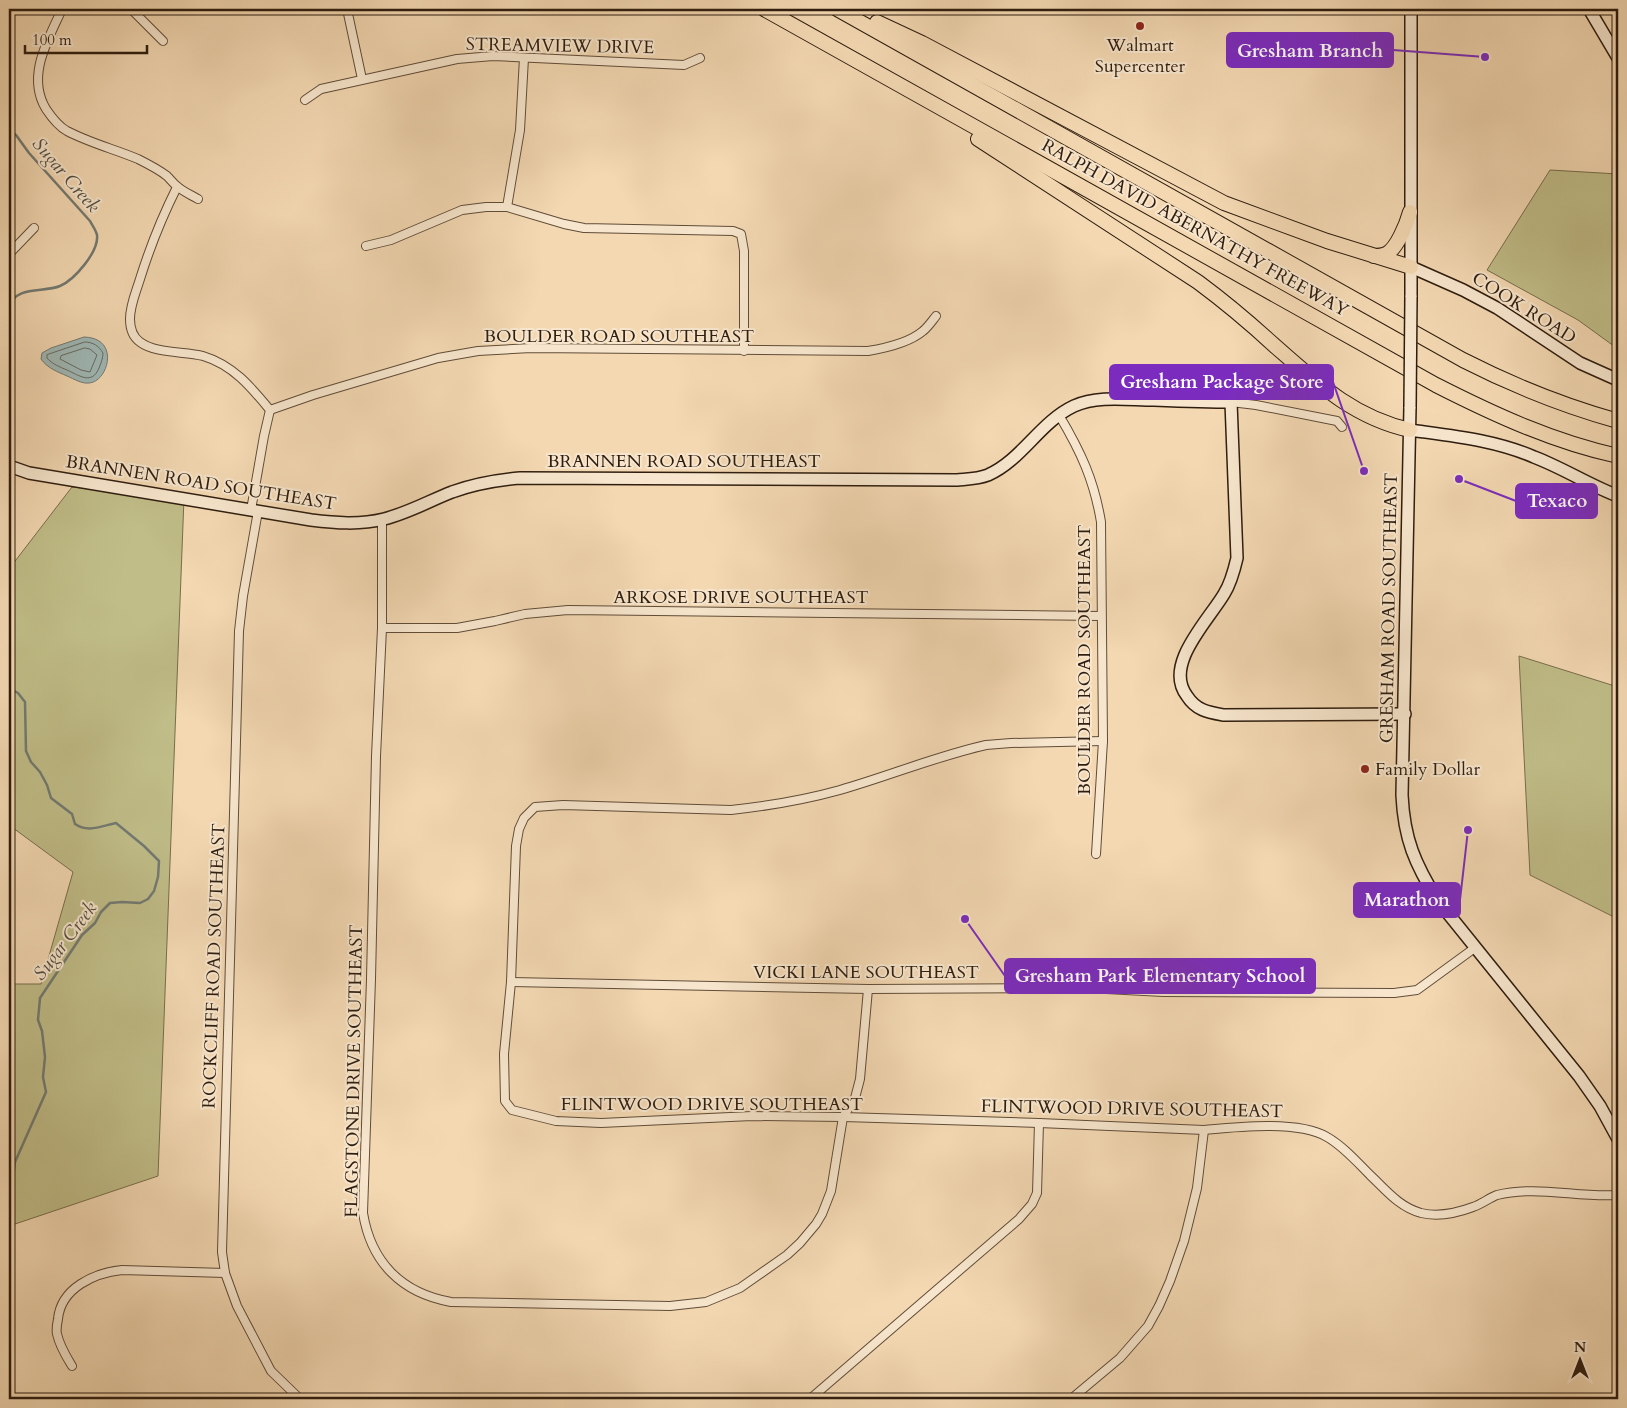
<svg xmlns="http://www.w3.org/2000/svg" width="1627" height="1408" font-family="Cardo,serif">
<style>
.green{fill:#c0bd88;stroke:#786d4c}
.water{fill:#9fb8b6;stroke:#727a73}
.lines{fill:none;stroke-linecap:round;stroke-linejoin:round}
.shore{stroke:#676a62;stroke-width:1}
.stream{stroke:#727a73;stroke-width:2.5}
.street-casing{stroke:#604c38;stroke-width:10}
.secondary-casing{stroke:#2f1d0f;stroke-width:14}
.highway-casing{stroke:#2f1d0f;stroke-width:16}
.street{stroke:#f7e6cd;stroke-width:8}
.secondary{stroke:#f7e6cd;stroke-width:11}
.highway{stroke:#f3d8b2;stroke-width:14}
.secondary-bridge-casing{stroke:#2f1d0f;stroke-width:14;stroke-linecap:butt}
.secondary-bridge{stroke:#f7e6cd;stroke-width:11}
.poi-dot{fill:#8f2418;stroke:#f7e6cd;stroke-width:2}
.labels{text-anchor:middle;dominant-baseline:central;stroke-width:4;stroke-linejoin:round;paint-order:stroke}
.poi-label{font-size:18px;fill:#2f1d0f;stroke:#f7e6cd}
.street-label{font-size:18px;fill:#2f1d0f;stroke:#f7e6cd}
.water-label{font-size:19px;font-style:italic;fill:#514c41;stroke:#f7e6cd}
.leader{fill:none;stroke:#7b2cbf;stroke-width:2}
.callout-dot{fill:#7b2cbf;stroke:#f7e6cd;stroke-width:2}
.callout{fill:#7b2cbf;stroke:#7b2cbf;stroke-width:2}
.callout-label{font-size:19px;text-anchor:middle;font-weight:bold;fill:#fff}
</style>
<rect width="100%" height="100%" fill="#f3d8b2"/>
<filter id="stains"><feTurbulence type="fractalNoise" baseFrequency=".004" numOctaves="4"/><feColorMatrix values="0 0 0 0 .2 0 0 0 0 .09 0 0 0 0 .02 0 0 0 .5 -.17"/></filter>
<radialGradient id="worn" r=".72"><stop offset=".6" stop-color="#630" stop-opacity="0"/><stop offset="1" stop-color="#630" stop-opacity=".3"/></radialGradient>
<g class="green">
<path d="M1550 170 1618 174V349L1578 320 1487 270Z"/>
<path d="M72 487 184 498 158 1176 9 1226V984H41L73 872 9 825V569Z"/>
<path d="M1519 656 1618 687V919L1530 875Z"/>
</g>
<path class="water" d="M84 337C121 338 108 382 89 383 82 384 74 379 67 376 58 372 47 368 41 359L42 353 51 348Z"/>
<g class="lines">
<g class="shore">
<path d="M85 342C93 342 99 346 103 353 103 358 101 363 99 368 92 385 80 376 67 370 60 367 52 364 47 358V355Z"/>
<path d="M85 348 90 349 97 355 90 372 81 370 60 359 61 356Z"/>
</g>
<g class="stream">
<path d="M9 130 16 135 29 153 90 221C92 225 96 230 97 235 99 252 74 280 60 286 43 293 16 285 9 307"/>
<path d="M9 688 18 693 25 702 26 751 31 762 40 772 47 785 51 798 72 814 75 824C88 833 101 826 116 823L144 846 159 861 158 877 154 891 148 899 140 903 122 902 110 903 101 912 95 923 82 935 40 998 38 1020 42 1031 45 1057 43 1077 46 1092 15 1162 9 1208"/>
</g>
<g class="street-casing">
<g id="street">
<path d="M62 9C48 40 26 76 46 109 52 118 58 126 67 131 90 143 114 149 138 159 148 164 158 169 167 176 171 180 174 184 178 187 184 192 191 195 198 199"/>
<path d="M131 9 163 41"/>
<path d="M347 9 362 79"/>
<path d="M305 100 321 89 457 59 493 56 684 65 700 58"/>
<path d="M177 187C162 217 150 247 140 279 136 292 130 305 130 319 130 328 133 337 140 342 156 354 185 351 203 356 233 365 251 387 270 410"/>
<path d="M507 207 520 130 524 58"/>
<path d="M366 246 391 240 462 210 486 207H507L564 224 584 228 733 231 741 234 744 251V351"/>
<path d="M9 254 34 228"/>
<path d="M1231 402 1256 405 1337 421 1342 427"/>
<path d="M270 410 313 395 438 358 478 351 531 348 868 351C886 348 909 343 923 331 928 327 932 321 936 316"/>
<path d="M1059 415C1081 452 1094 480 1101 522L1103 741 1096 854"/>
<path d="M251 510 264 436 270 410"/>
<path d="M258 511 243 596 239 631 222 1252 225 1273 237 1306 271 1371 300 1399"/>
<path d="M382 520V628L376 756 371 979 363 1213C371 1262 401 1293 451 1302L670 1306 706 1302 740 1288 787 1255 800 1243 816 1224 822 1214 831 1191 843 1117 855 1098 860 1079 868 989"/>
<path d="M382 628H457L495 621 525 614 568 610 1101 616"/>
<path d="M1103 741 1011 743 986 745C937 756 889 776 840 790 804 800 768 806 731 810L563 805 535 807 524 818 519 829 516 846 511 982 504 1054 505 1101 512 1110 556 1121 601 1123 752 1116 843 1117 1039 1123 1204 1130C1236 1127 1299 1120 1327 1137 1343 1146 1357 1162 1370 1175 1386 1190 1399 1207 1421 1213 1438 1217 1457 1213 1473 1207 1482 1204 1489 1198 1497 1195 1537 1185 1578 1198 1618 1195"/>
<path d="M511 982 868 989 1087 988 1163 992 1394 993 1417 990 1476 947"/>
<path d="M72 1366C66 1356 60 1347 57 1334 56 1330 57 1324 58 1319 61 1288 94 1273 122 1270L225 1273"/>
<path d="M810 1399 1019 1219 1032 1204 1037 1193 1039 1123"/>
<path d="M1071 1399 1120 1358 1148 1326 1159 1306 1170 1281 1184 1241 1197 1188 1204 1130"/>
</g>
</g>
<g class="secondary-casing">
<g id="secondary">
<path d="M1411 9V297"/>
<path d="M1589 9 1618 58"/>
<path d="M1411 267 1463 290 1497 308 1580 363 1618 380"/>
<path d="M1410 407 1402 795C1404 839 1415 864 1438 901L1579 1076 1600 1106 1618 1139"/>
<path d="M1410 430C1453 436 1495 440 1534 457 1563 468 1589 485 1618 496"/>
<path d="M9 466 29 473 311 520C335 523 360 525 384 519 408 513 429 501 452 492 474 484 497 480 520 478L957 480C967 479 978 479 988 475 1022 460 1040 422 1074 406 1098 395 1129 400 1154 400 1180 401 1206 402 1231 402L1237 558C1234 571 1231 583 1224 594 1208 621 1163 665 1187 696 1196 710 1207 712 1223 715L1405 714"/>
</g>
</g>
<g class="highway-casing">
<g id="highway">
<path d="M764 9 1436 385C1495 415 1554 442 1618 456"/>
<path d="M837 9 1463 360C1514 386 1564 406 1618 421"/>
<path d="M877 22 922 43 1224 203 1327 241 1411 267"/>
<path d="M978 139 1198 282C1225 302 1250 323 1275 346 1317 383 1354 418 1410 430"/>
<path d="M1374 256C1378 256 1382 256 1386 254 1397 249 1407 223 1410 212"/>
</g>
</g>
<use href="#street" class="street"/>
<use href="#secondary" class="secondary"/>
<use href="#highway" class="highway"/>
<g class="secondary-bridge-casing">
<path id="secondary-bridge" d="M1410 407 1411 297"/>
</g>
<use href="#secondary-bridge" class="secondary-bridge"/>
</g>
<g class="poi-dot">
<circle cx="1140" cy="26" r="5"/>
<circle cx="1365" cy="769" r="5"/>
</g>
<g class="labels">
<g class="poi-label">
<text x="1140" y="45">Walmart<tspan x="1140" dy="21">Supercenter</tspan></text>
<text x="1375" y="769" text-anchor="start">Family Dollar</text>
</g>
<g class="street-label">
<text transform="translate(560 46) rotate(1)">STREAMVIEW DRIVE</text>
<text transform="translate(1195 228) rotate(29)">RALPH DAVID ABERNATHY FREEWAY</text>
<text transform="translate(1524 308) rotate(32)">COOK ROAD</text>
<text x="619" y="336">BOULDER ROAD SOUTHEAST</text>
<text x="684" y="461">BRANNEN ROAD SOUTHEAST</text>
<text transform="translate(201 483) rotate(9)">BRANNEN ROAD SOUTHEAST</text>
<text x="741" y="597">ARKOSE DRIVE SOUTHEAST</text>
<text transform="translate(1389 608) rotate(-89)">GRESHAM ROAD SOUTHEAST</text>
<text transform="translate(1084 660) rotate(-90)">BOULDER ROAD SOUTHEAST</text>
<text transform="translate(214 966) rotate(-88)">ROCKCLIFF ROAD SOUTHEAST</text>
<text x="866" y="972">VICKI LANE SOUTHEAST</text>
<text transform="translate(354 1071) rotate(-89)">FLAGSTONE DRIVE SOUTHEAST</text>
<text x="712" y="1104">FLINTWOOD DRIVE SOUTHEAST</text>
<text transform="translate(1132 1109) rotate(1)">FLINTWOOD DRIVE SOUTHEAST</text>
</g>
<g class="water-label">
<text transform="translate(66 175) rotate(49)">Sugar Creek</text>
<text transform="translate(65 941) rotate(-53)">Sugar Creek</text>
</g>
</g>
<path class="leader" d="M1485 57L1393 50M1364 471L1333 382M1459 479L1516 501M1468 830L1460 900M965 919L1005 976"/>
<g class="callout-dot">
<circle cx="1485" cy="57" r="5"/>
<circle cx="1364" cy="471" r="5"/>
<circle cx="1459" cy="479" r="5"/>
<circle cx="1468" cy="830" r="5"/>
<circle cx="965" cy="919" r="5"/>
</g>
<g class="callout">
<rect x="1227" y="33" width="166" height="34" rx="5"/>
<rect x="1110" y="365" width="223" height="34" rx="5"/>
<rect x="1516" y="484" width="81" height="34" rx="5"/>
<rect x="1354" y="883" width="106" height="34" rx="5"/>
<rect x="1005" y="959" width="310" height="34" rx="5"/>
</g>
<g class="callout-label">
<text x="1310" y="57">Gresham Branch</text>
<text x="1222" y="388">Gresham Package Store</text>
<text x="1557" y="507">Texaco</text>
<text x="1407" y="906">Marathon</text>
<text x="1160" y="982">Gresham Park Elementary School</text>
</g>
<rect width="1627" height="1408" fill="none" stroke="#f3d8b2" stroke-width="30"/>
<rect x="10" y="10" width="1607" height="1388" fill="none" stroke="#2f1d0f" stroke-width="2.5"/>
<rect x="15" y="15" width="1597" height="1378" fill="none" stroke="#2f1d0f"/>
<g transform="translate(1580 1360)" stroke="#f7e6cd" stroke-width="4" paint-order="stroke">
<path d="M0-4L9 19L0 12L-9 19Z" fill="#2f1d0f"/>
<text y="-8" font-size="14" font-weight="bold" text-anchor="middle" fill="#2f1d0f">N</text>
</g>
<path d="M25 45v8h122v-8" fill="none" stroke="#2f1d0f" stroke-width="2.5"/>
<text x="32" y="45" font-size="15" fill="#2f1d0f" stroke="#f7e6cd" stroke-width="4" paint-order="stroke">100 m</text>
<rect width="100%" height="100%" filter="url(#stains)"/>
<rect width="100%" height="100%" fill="url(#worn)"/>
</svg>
